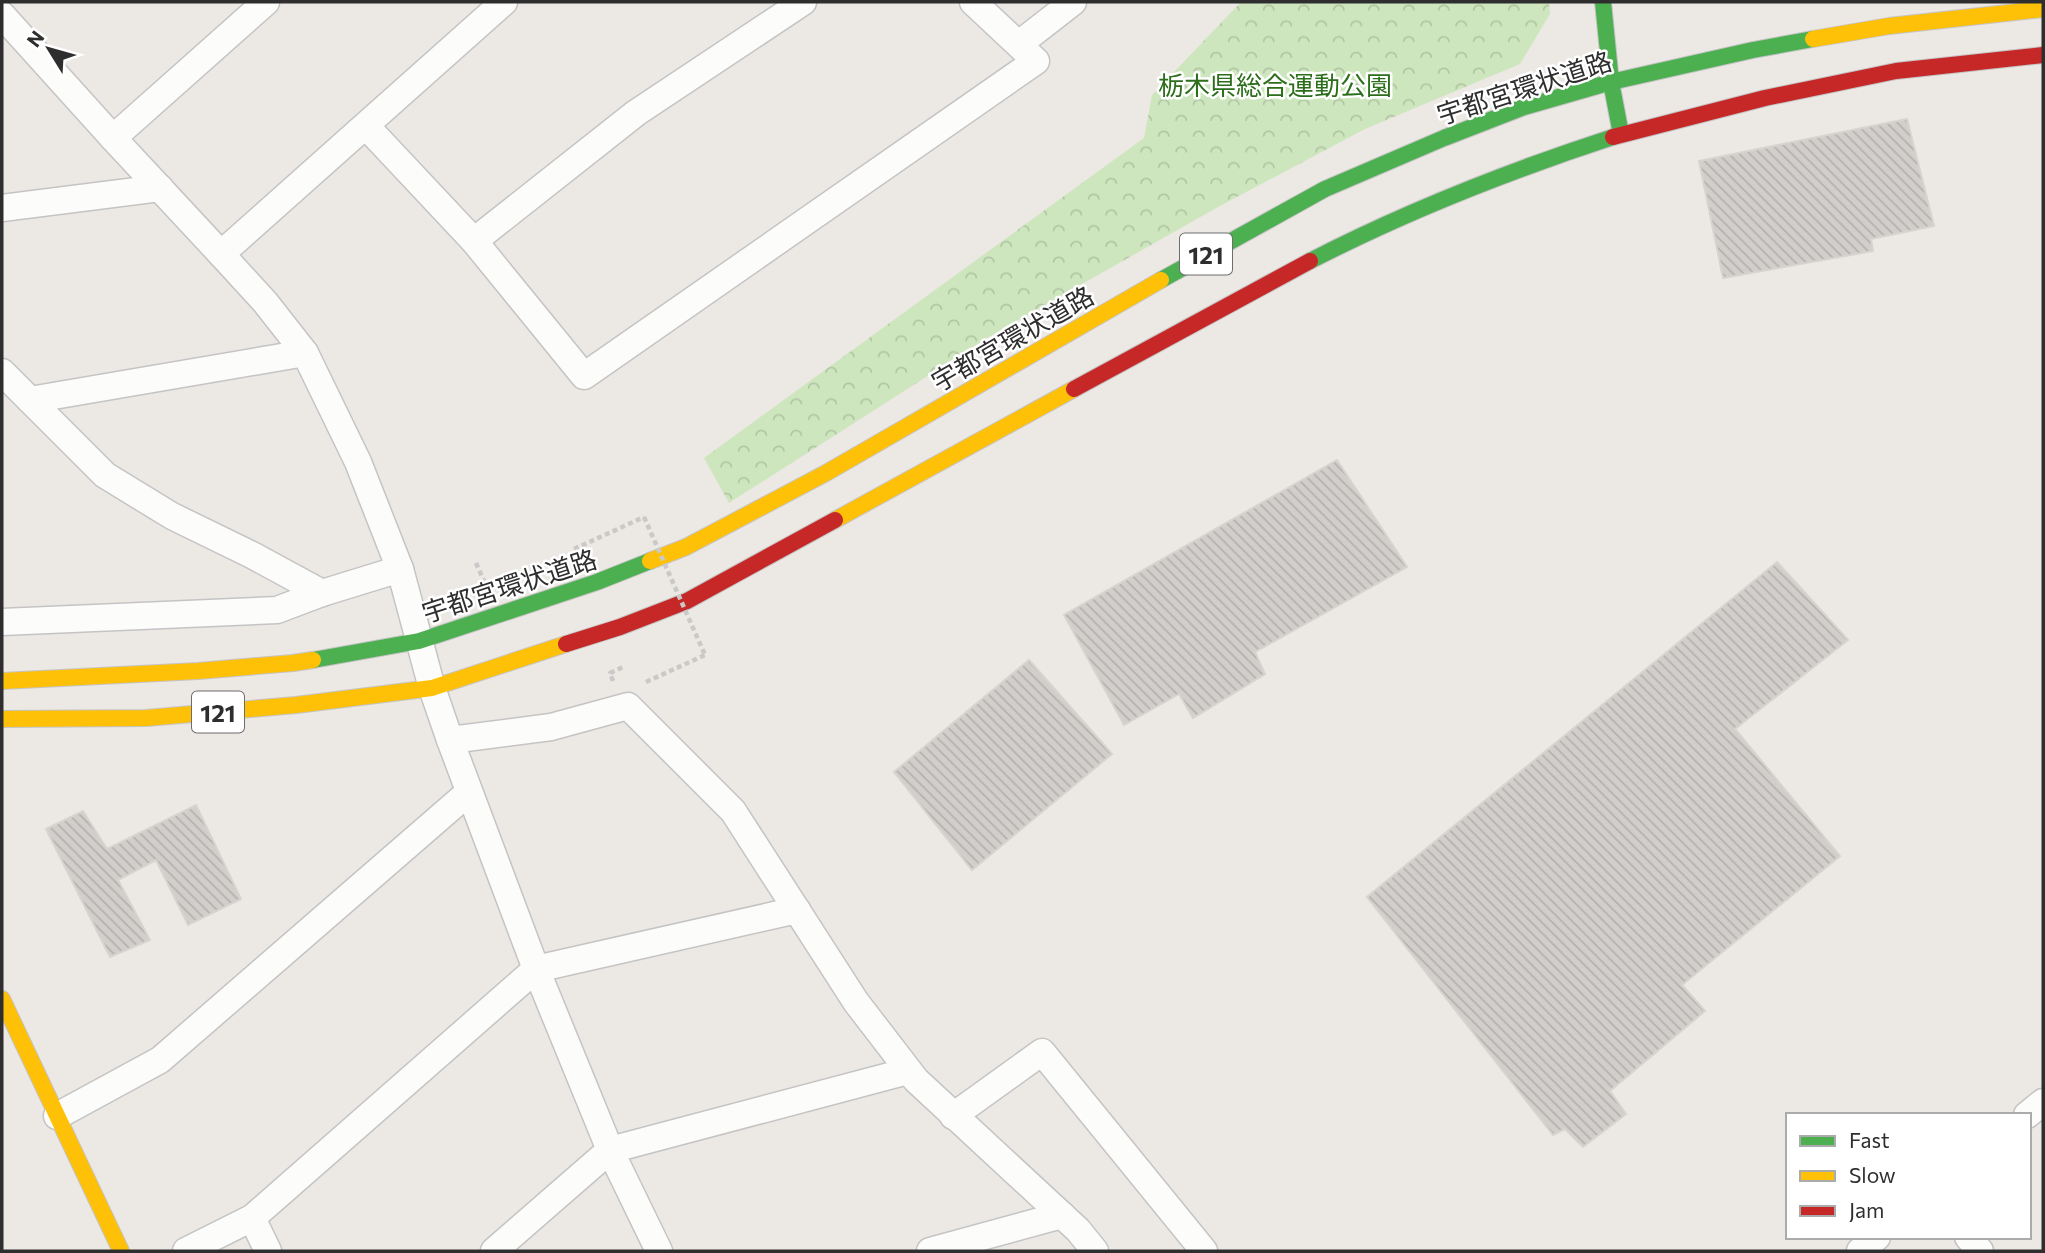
<svg xmlns="http://www.w3.org/2000/svg" width="2045" height="1253" font-family="Commissioner,'Noto Sans JP',sans-serif">
<style>
.forest{fill:url(#forest-crowns)}
.building{fill:url(#building-back-hatch);stroke:#d7d4d0;stroke-width:2}
.lines{fill:none;stroke-linecap:round;stroke-linejoin:round}
.street-casing{stroke:#c5c4c5;stroke-width:29}
.fast-casing{stroke:#c5c4c5;stroke-width:18}
.slow-casing{stroke:#c5c4c5;stroke-width:18}
.jam-casing{stroke:#c5c4c5;stroke-width:18}
.path{stroke:#c9c9c8;stroke-width:4.5;stroke-dasharray:5 3.5;stroke-linecap:butt}
.street{stroke:#fcfcfb;stroke-width:26}
.fast{stroke:#4caf50;stroke-width:16}
.slow{stroke:#ffc107;stroke-width:16}
.jam{stroke:#c62828;stroke-width:16}
.path-bridge{stroke:#c9c9c8;stroke-width:4.5;stroke-dasharray:5 3.5;stroke-linecap:butt}
.labels{text-anchor:middle;dominant-baseline:central;stroke-width:5;stroke-linejoin:round;paint-order:stroke}
.shield{fill:#fff;stroke:#6d6d6d;stroke-width:2}
.shield-label{font-size:24px;font-weight:bold;fill:#2e2e2e}
.park-label{font-size:26px;fill:#2c6e1b;stroke:#fff}
.street-label{font-size:26px;fill:#2e2e2e;stroke:#fff}
</style>
<defs>
<pattern id="forest-crowns" width="20" height="18" patternUnits="userSpaceOnUse" patternTransform="scale(1.75)"><rect width="20" height="18" fill="#cee6be"/><path d="M2 6a3 3 0 1 1 6 0M12 15a3 3 0 1 1 6 0" fill="none" stroke="#b1c6a4"/></pattern>
<pattern id="building-back-hatch" width="6" height="6" patternUnits="userSpaceOnUse" patternTransform="scale(1.75)"><rect width="6" height="6" fill="#d1cecb"/><path d="M-1 5l2 2M0 0l6 6M5-1l2 2" fill="none" stroke="#b4b1af"/></pattern>
</defs>
<rect width="100%" height="100%" fill="#ece8e4"/>
<path class="forest" d="M1241 2H1549L1550 14 1520 64 1365 129 1218 207 987 338 729 503 704 458 1144 138 1152 95Z"/>
<g class="building">
<path d="M1907 119 1934 226 1871 239 1873 251 1723 278 1699 161Z"/>
<path d="M1337 460 1407 567 1255 652 1265 674 1193 718 1179 694 1124 725 1064 615Z"/>
<path d="M1777 562 1848 640 1735 729 1840 856 1682 985 1705 1011 1610 1091 1626 1114 1583 1147 1565 1129 1553 1135 1367 897Z"/>
<path d="M1029 660 1112 754 972 870 894 772Z"/>
<path d="M196 805 241 899 188 925 156 860 118 880 150 940 110 957 46 829 83 811 107 849Z"/>
</g>
<g class="lines">
<g class="street-casing">
<g id="street">
<path d="M2 15 113 138 221 254 265 302 305 353 358 462 400 569 432 688 450 740 536 969 610 1150 659 1251"/>
<path d="M1019 44 1073 2"/>
<path d="M366 126 474 241 584 376 1036 61 973 2"/>
<path d="M113 138 266 2"/>
<path d="M2 208 160 188"/>
<path d="M474 241 636 113 803 2"/>
<path d="M221 254 504 2"/>
<path d="M2 372 105 475 172 516 252 555 322 593"/>
<path d="M30 400 305 353"/>
<path d="M2 622 277 610 322 593 400 569"/>
<path d="M450 740 551 727 628 706 733 811 856 1002 916 1080 1078 1230 1095 1251"/>
<path d="M2027 1115 2043 1102"/>
<path d="M57 1116 160 1060 469 792"/>
<path d="M953 1116 1042 1052 1204 1251"/>
<path d="M252 1218 268 1251"/>
<path d="M1968 1237 1980 1251"/>
<path d="M186 1251 252 1218 536 969 797 910"/>
<path d="M494 1251 610 1150 908 1071"/>
<path d="M930 1251 1062 1215"/>
<path d="M1860 1251 1877 1237"/>
</g>
</g>
<g class="fast-casing">
<g id="fast">
<path d="M1603 2 1611 82 1621 134"/>
<path d="M1310 261C1407 211 1509 171 1613 137"/>
<path d="M1161 280 1325 189 1444 138 1524 107 1611 82 1753 50 1813 39"/>
<path d="M313 660 419 641 597 582 650 561"/>
</g>
</g>
<g class="slow-casing">
<g id="slow">
<path d="M1813 39 1889 26 2043 9"/>
<path d="M835 520 1074 389"/>
<path d="M650 561 686 547 826 473 1161 280"/>
<path d="M2 681 198 671 293 663 313 660"/>
<path d="M2 719 146 718 296 705 432 688 566 644"/>
<path d="M2 999 121 1251"/>
</g>
</g>
<g class="jam-casing">
<g id="jam">
<path d="M1613 137 1765 98 1896 71 2043 55"/>
<path d="M1074 389 1310 261"/>
<path d="M566 644 620 627 687 601 835 520"/>
</g>
</g>
<g class="path">
<path d="M574 549 644 517"/>
<path d="M476 563 484 581"/>
<path d="M613 681 610 673 623 667"/>
<path d="M646 682 705 655"/>
</g>
<use href="#street" class="street"/>
<use href="#fast" class="fast"/>
<use href="#slow" class="slow"/>
<use href="#jam" class="jam"/>
<path class="path-bridge" d="M644 517 705 655"/>
</g>
<g class="labels">
<g class="shield">
<rect x="1180" y="233.5" width="52" height="41" rx="5"/>
<rect x="192" y="691.5" width="52" height="41" rx="5"/>
</g>
<g class="shield-label">
<text x="1206" y="254">121</text>
<text x="218" y="712">121</text>
</g>
<g class="park-label">
<text x="1275" y="84">栃木県総合運動公園</text>
</g>
<g class="street-label">
<text transform="translate(1524 87) rotate(-18)">宇都宮環状道路</text>
<text transform="translate(1012 338) rotate(-30)">宇都宮環状道路</text>
<text transform="translate(509 585) rotate(-18)">宇都宮環状道路</text>
</g>
</g>
<rect width="2045" height="1253" fill="none" stroke="#2e2e2e" stroke-width="7"/>
<rect x="1786" y="1113" width="245" height="126" fill="#ffffff" stroke="#ababab" stroke-width="2"/>
<rect x="1800" y="1136" width="35" height="10" fill="#4caf50" stroke="#ababab" stroke-width="2"/>
<text x="1849" y="1148" font-size="21" fill="#2e2e2e">Fast</text>
<rect x="1800" y="1171" width="35" height="10" fill="#ffc107" stroke="#ababab" stroke-width="2"/>
<text x="1849" y="1183" font-size="21" fill="#2e2e2e">Slow</text>
<rect x="1800" y="1206" width="35" height="10" fill="#c62828" stroke="#ababab" stroke-width="2"/>
<text x="1849" y="1218" font-size="21" fill="#2e2e2e">Jam</text>
<g transform="translate(49 49) rotate(307)" stroke="#ffffff" stroke-width="5" paint-order="stroke">
<path d="M0-5L12 26L0 18L-12 26Z" fill="#2e2e2e"/>
<text y="-10" font-size="19" font-weight="bold" text-anchor="middle" fill="#2e2e2e">N</text>
</g>
</svg>
